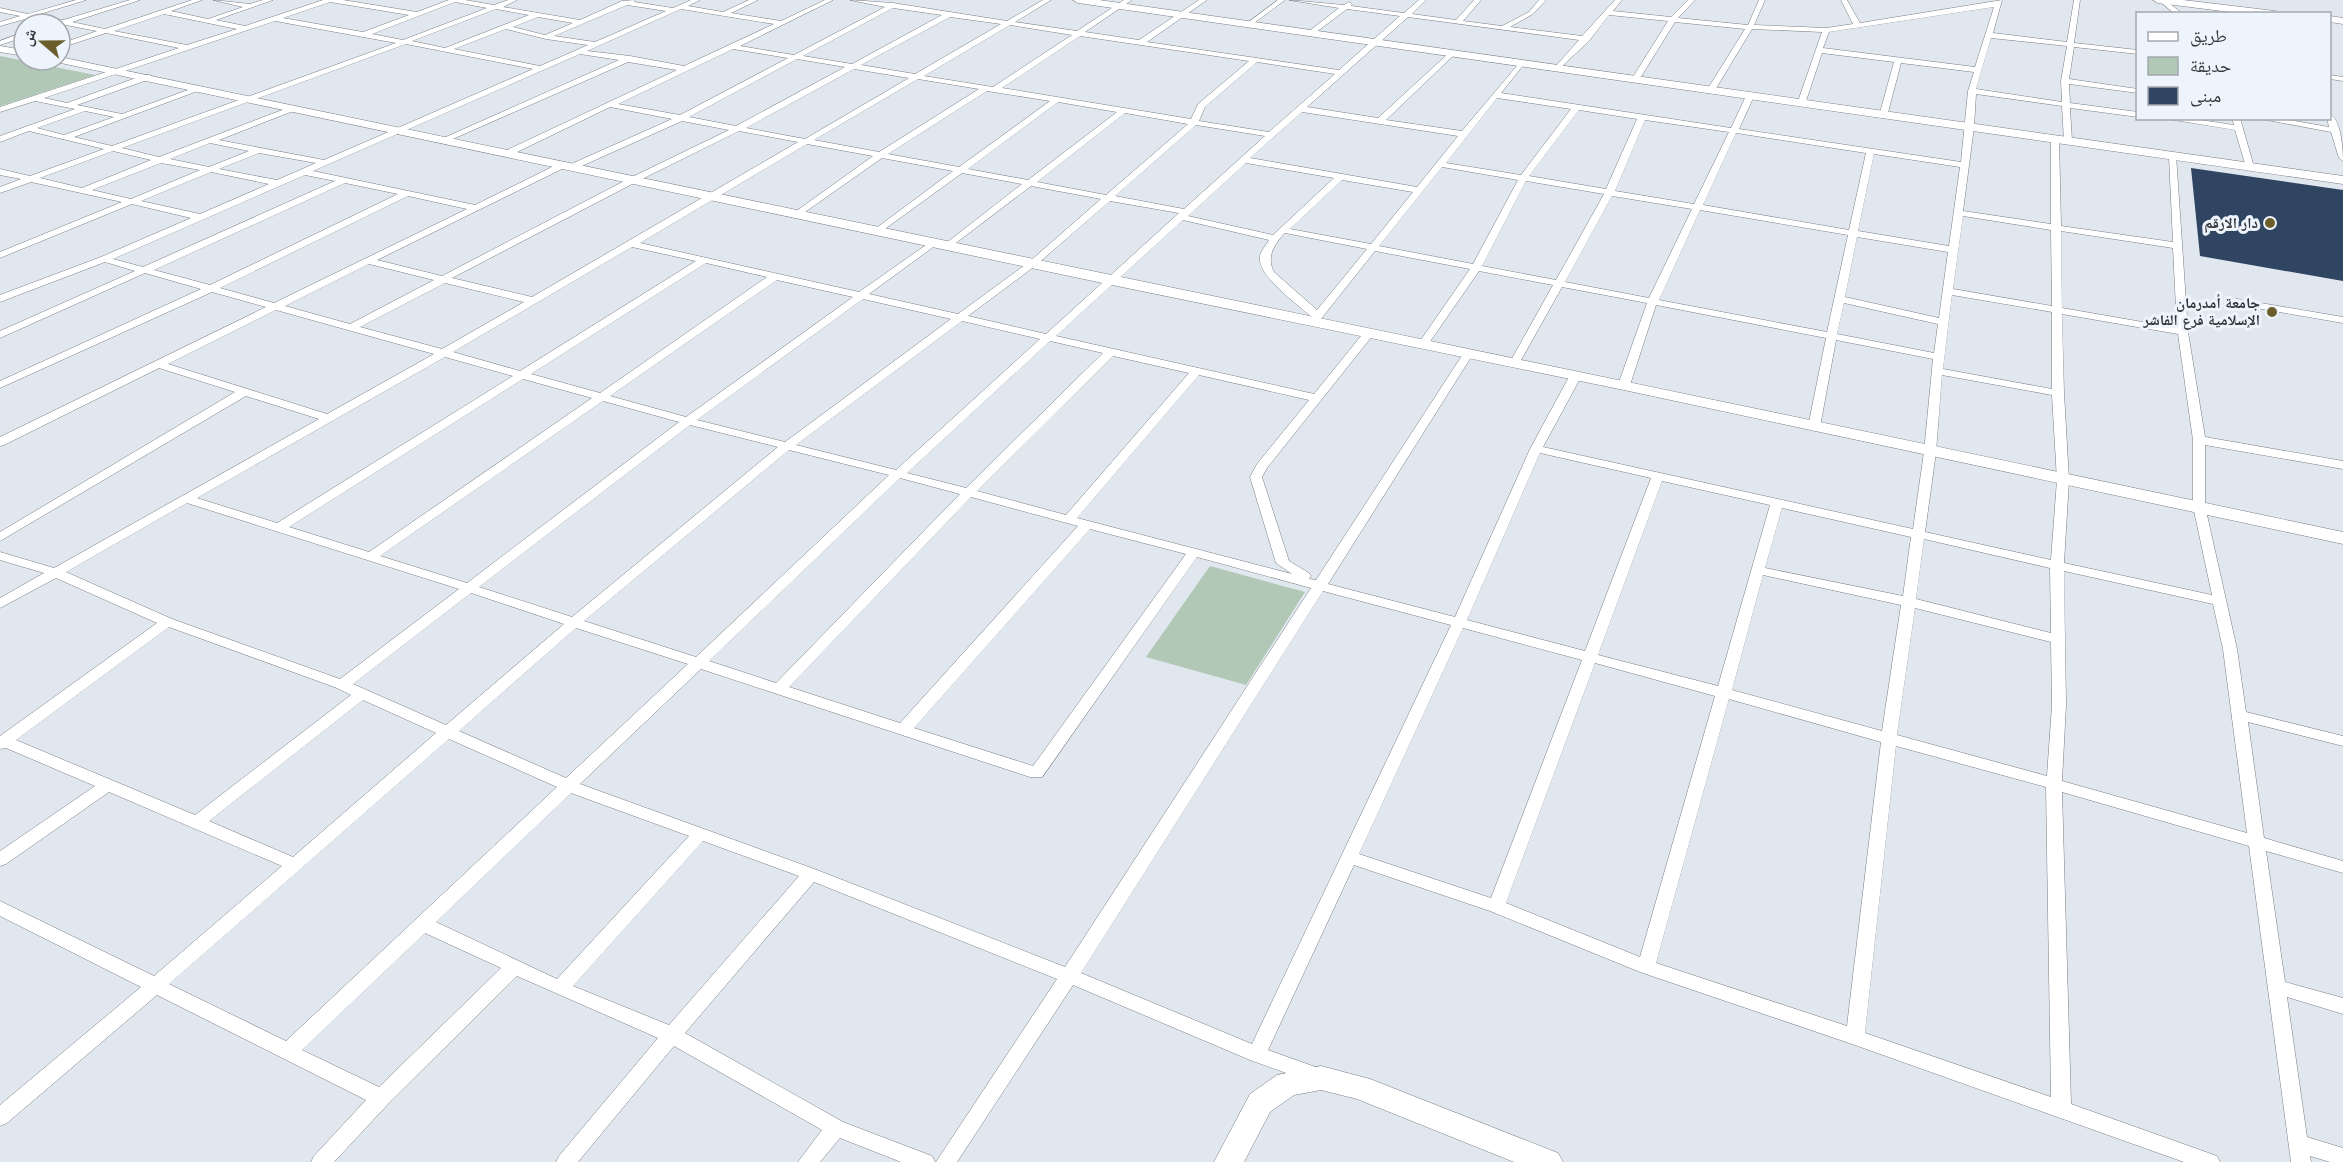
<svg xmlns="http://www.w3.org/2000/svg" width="2343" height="1162" font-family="Jost,'Noto Naskh Arabic',sans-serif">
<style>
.green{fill:#b1c8b6}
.building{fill:#304562}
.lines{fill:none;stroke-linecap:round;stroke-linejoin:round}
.street-casing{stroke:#797e85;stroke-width:1}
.secondary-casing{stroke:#797e85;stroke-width:1}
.street{fill:#fff;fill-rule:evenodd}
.secondary{fill:#fff;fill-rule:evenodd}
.poi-dot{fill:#6c5e2b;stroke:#eef4fc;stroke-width:2}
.labels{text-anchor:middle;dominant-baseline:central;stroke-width:6;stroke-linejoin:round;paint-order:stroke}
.far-poi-label{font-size:15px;font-weight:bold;fill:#343639;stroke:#eef4fc;text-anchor:end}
</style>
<rect width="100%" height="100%" fill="#e1e7ef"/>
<g class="green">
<path d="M0 56 95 75 0 106Z"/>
<path d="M1210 566 1305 592 1246 685 1146 657Z"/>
</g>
<path class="building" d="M2191 168 2343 190V281L2200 256Z"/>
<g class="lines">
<g class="street-casing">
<g id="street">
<path d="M76 0H86L37 15 63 20 130 0H140L72 22 105 29 192 0H202L171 11 208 19 243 7 213 0 250 4 263 0H273L216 20 245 26 323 0H343L417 12 449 0H465L494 5 508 0H517L503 7 580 20 622 1 635 0 634 2 673 8 691 0H700L688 6 723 12 749 0H758L731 13 781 21 825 0H833L740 46 794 55 885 7 850 0 893 3 1007 21 1043 0H1051L1015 22 1077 31 1124 0H1132L1085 32 1139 40 1199 0H1207L1147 42 1339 70 1400 16 1347 9 1311 36 1307 34 1308 32 1339 8 1289 0 1344 5 1349 2 1352 4 1351 6 1404 13 1419 0H1426L1412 14 1456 20 1474 0H1481L1463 21 1502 26 1529 12 1539 0H1546L1533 14 1510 27 1582 36 1615 0H1622L1613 11 1671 17 1688 0H1695L1678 18 1748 25 1759 0H1765L1754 25 1826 28 1853 24 1841 0H1847L1860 23 2002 0 1993 33 2067 42 2074 0H2080L2074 43 2138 50V54L2074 47 2069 79 2138 89V93L2069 84 2070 103 2138 112V117L2070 108 2072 141 2068 144 2064 141 2062 106 1976 94 1974 127 1963 211 2051 224V139L2055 136 2059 139 2061 226 2173 242 2169 157 2176 155 2188 332 2205 437 2343 461V469L2205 445V506L2237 649 2246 712 2343 736V746L2248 722 2264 838 2343 861V873L2266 851 2285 982 2343 998V1014L2287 997 2307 1137 2343 1148V1162H2330L2310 1156 2311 1162H2291L2249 846 2062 792 2071 1104 2217 1156 2220 1162H2184L1852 1044 1640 972 1490 911 1354 865 1268 1050 1324 1070 1327 1076 1324 1082 1317 1084 1250 1060 1073 985 957 1162H936L1057 979 814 882 685 1033 843 1122 932 1156 935 1162H901L840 1138 820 1162H798L822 1130 674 1046 578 1162H556L559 1156 658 1038 517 976 388 1104 334 1162H311L314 1156 366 1100 157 995 7 1123 0 1126V1105L141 987 0 916V901L154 976 282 866 109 792 6 864 0 866V851L95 786 6 748 0 749V736L157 623 56 578 0 608V598L44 573 0 560V552L54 568 319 419 246 396 0 541V532L235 392 159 368 4 445 0 446V437L266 307 212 292 0 388V381L201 289 145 273 0 338V331L135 271 105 262 0 302V295L101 257 191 218 132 204 0 258V252L122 202 31 182 0 193V187L21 179 0 175V169L30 176 104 149 29 131 0 142V136L75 109 35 101 0 112V107L179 48 106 33 60 48V44L97 31 29 18 0 26V22L20 16 0 12V8L28 14ZM330 2 409 15 363 32 283 18ZM455 2 487 8 403 40 372 34ZM627 5 666 11 595 42 554 36ZM1994 7 1975 67 1823 48 1829 32ZM893 8 942 15 852 64 803 56ZM496 9 529 15 445 48 412 41ZM681 9 774 24 684 66 630 56 587 51ZM164 14 237 29 187 45 114 31ZM1609 15 1668 21 1631 80 1635 82 1639 80 1675 22 1745 29 1707 90 1711 92 1715 90 1752 29 1822 32 1797 104 1801 106 1805 104 1822 53 1894 62 1879 116 1883 118 1887 116 1901 63 1974 72 1968 91 1961 162 1739 129 1754 96 1750 94 1746 96 1731 128 1501 93 1525 63 1521 61 1462 131 1386 120 1454 55V51H1451L1378 118 1307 107 1408 17 1579 40 1554 68 1558 70 1589 41ZM538 17 573 23 545 35 513 27ZM950 17 1001 24 915 74 861 65ZM275 21 396 43 112 146 74 137 203 89 196 87 122 114 77 105 150 79V75H144L67 103 44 98ZM1010 25 1072 35 993 87 924 76ZM506 29 546 39 588 45 540 66 454 49ZM1080 36 1249 61 1198 104 1191 119 1002 88ZM1991 38 2067 46 2061 81 2062 102 1976 89ZM406 44 533 69 324 160 219 140 293 111V107H290L159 157 122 148ZM733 49 788 58 680 115 618 104ZM580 54 619 60 439 140 446 142 628 62 677 70 505 151V155H511L610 107 672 119 569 165V169H575L682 121 729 130 630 178 442 276 377 260 566 167V163H560L475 205 313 171ZM797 59 845 67 736 126 689 117ZM1257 62 1335 74 1269 132 1199 121 1205 107ZM854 69 909 78 805 139 746 128ZM918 79 979 89 879 152 814 140ZM987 91 1050 101 959 167 888 154ZM1497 98 1571 109 1521 175 1446 163ZM1058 102 1117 112 1028 180 968 169ZM1579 110 1637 119 1606 189 1529 176ZM85 111 114 117 64 135 37 128ZM1302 112 1458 136 1417 187 1250 158ZM1125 113 1188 124 1106 195 1037 182ZM1645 120 1729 132 1694 204 1615 191ZM1196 125 1265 136 1184 209 1115 196ZM739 131 798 142 532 297 452 278 636 182ZM1736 133 1866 153 1849 230 1703 205ZM210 143 249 151 209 167 170 159ZM807 144 873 156 795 212 793 214 798 217 882 158 953 171 875 229V233L878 234 962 173 1022 184 945 244V248L948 249 1031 186 1101 199 1029 262 958 314 869 294 936 245V241L933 240 859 292 640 243ZM113 151 151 160 82 188 40 178ZM259 153 316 163 277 180 219 169ZM1874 154 1960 167 1949 246 1858 231ZM161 163 200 170 131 199 92 190ZM1246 163 1334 178 1273 235 1188 216ZM1442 167 1518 180 1473 264 1379 246ZM211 172 269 184 200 214 141 201ZM305 175 335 181 143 267 113 259ZM1342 180 1413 192 1371 244 1290 229ZM1526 181 1604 194 1556 280 1482 266ZM345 183 398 194 210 285 154 270ZM408 196 467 209 274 303 220 288ZM1612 196 1692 209 1649 298 1565 282ZM1110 201 1179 213 1046 334 968 316 1035 266ZM1700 210 1848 235 1827 332 1659 300ZM1963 216 2051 230 2052 306 1953 289ZM1183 220 1269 240C1266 245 1261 251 1260 256 1256 275 1298 305 1312 317L1308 322 1313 325 1317 324 1375 251 1470 269 1418 344 1423 347 1427 346 1479 271 1553 285 1510 362 1515 365 1520 362 1562 287 1647 303 1618 385 1624 388 1630 385 1656 305 1826 338 1808 427 1814 431 1820 427 1836 340 1933 359 1924 452 1913 529 1543 447 1582 375 1576 372 1570 375 1530 449 1455 617 1328 584 1473 354 1468 351 1463 354 1316 580 1309 579 1311 576 1309 573 1289 561 1262 477 1267 468 1373 335V331H1365L1314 394 1056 336ZM2061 231 2173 248 2177 328 2062 308ZM1285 233 1367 249 1317 310 1274 272C1266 257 1274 244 1285 233ZM1857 237 1948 252 1939 318 1845 297ZM632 247 696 261 520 371 453 352ZM706 263 767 277 600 393 531 374ZM369 264 434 280 350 324 285 306ZM777 280 853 297 686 417 610 396ZM445 283 524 302 442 349 360 327ZM1952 295 2052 312V389L1943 369ZM863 299 951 319 785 442 697 420ZM1844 303 1938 324 1934 353 1837 334ZM276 310 434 354 327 414 168 364ZM2062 314 2178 334 2193 440V506L2212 595 2064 563 2069 480 2064 393ZM962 321 1040 339 896 470 796 445ZM1050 341 1103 353 966 488 907 473ZM1113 356 1189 373 1066 515 977 491ZM445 357 513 376 277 523 197 498ZM1199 375 1309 400 1257 464 1250 477 1276 563 1292 574 1077 518ZM1942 375 2052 395 2057 480 2051 560 1925 532 1936 452ZM523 379 592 398 369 552 289 527ZM603 401 679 422 467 583 380 556ZM690 425 778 447 572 617 479 587ZM789 450 889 475 696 657 584 621ZM1540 453 1651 478 1585 651 1467 620ZM900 478 960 494 776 683 709 661ZM1662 481 1770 505 1718 686 1598 655ZM971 497 1078 526 900 723 789 687ZM187 503 459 589 340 679 172 619 66 572ZM1782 508 1911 537 1903 596 1765 568ZM1090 529 1186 554 1033 766 914 728ZM1924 539 2050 568 2051 633 1916 599ZM1197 557 1311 588 1065 967 817 870 580 784 701 669 1030 777H1042ZM2064 571 2213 604 2223 649 2247 833 2062 781 2066 705ZM1763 575 1901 605 1882 731 1732 690ZM1323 591 1451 625 1252 1044 1081 973ZM471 593 564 624 446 725 353 684ZM1915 608 2051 642 2052 705 2047 776 1897 735ZM169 627 337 688 351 695 195 815 16 740ZM576 628 688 664 566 778 459 731ZM1463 628 1582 660 1491 898 1359 854ZM1595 663 1715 696 1640 957 1506 903ZM1729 699 1881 742 1847 1026 1656 963ZM363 700 436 733 293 857 209 821ZM449 739 557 787 286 1041 169 984ZM1896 746 2046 787 2051 1097 1865 1033ZM571 793 689 836 557 979 436 922ZM703 841 799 876 669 1025 573 986ZM425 933 501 968 379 1087 302 1050Z"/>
<path d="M1278 0H1285L1250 26H1246V24Z"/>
<path d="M2158 0H2165L2183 14H2175Z"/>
<path d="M21 33H24V37L0 45V41Z"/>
<path d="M2330 75 2343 77V81L2330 79Z"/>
<path d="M2330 114C2341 120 2343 148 2343 161L2339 158 2331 132 2256 118H2278L2329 127 2327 118H2330Z"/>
<path d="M2162 118H2187L2234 125 2232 118H2240L2254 167 2250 170 2246 167 2235 130Z"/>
<path d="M2237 299 2343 317V323L2233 304 2232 302Z"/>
</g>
</g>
<g class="secondary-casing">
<g id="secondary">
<path d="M1073 0H1099L2343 176V184L1078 3Z"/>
<path d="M2153 0H2183L2275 11 2280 14H2246L2158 3Z"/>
<path d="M2330 16 2343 18V24L2330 22Z"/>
<path d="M0 46 24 50V56L0 52Z"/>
<path d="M60 57C821 216 1583 371 2343 532V544L1624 390 1112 285 56 62 55 60H60Z"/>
<path d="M1321 1066 1370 1079 1558 1153 1563 1162H1514L1357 1099 1321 1090 1294 1095 1270 1112 1244 1162H1214L1250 1094 1277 1075Z"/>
</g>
</g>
<use href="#street" class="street"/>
<use href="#secondary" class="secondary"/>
</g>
<g class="poi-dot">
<circle cx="2270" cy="223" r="6"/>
<circle cx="2272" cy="312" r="6"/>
</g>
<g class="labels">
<g class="far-poi-label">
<text x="2258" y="223">دار الارقم</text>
<text x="2260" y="303">جامعة أمدرمان<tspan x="2260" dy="17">الإسلامية فرع الفاشر</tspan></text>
</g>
</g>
<rect x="2136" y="12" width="195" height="108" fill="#eef4fc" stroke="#a4a8ae" stroke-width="1.5"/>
<rect x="2148" y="32" width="30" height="9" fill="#ffffff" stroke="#a4a8ae" stroke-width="1.5"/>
<text x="2190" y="42" font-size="18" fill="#343639">طريق</text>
<rect x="2148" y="57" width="30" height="18" fill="#b1c8b6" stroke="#a4a8ae" stroke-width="1.5"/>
<text x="2190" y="72" font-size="18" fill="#343639">حديقة</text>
<rect x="2148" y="87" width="30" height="18" fill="#304562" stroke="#a4a8ae" stroke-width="1.5"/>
<text x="2190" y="102" font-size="18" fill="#343639">مبنى</text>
<g transform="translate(42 42) rotate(290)"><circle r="28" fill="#eef4fc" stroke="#a4a8ae" stroke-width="1.5"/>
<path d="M0-4.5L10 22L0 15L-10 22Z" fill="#6c5e2b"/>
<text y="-9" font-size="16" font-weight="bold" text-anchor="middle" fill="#343639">ش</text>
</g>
</svg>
